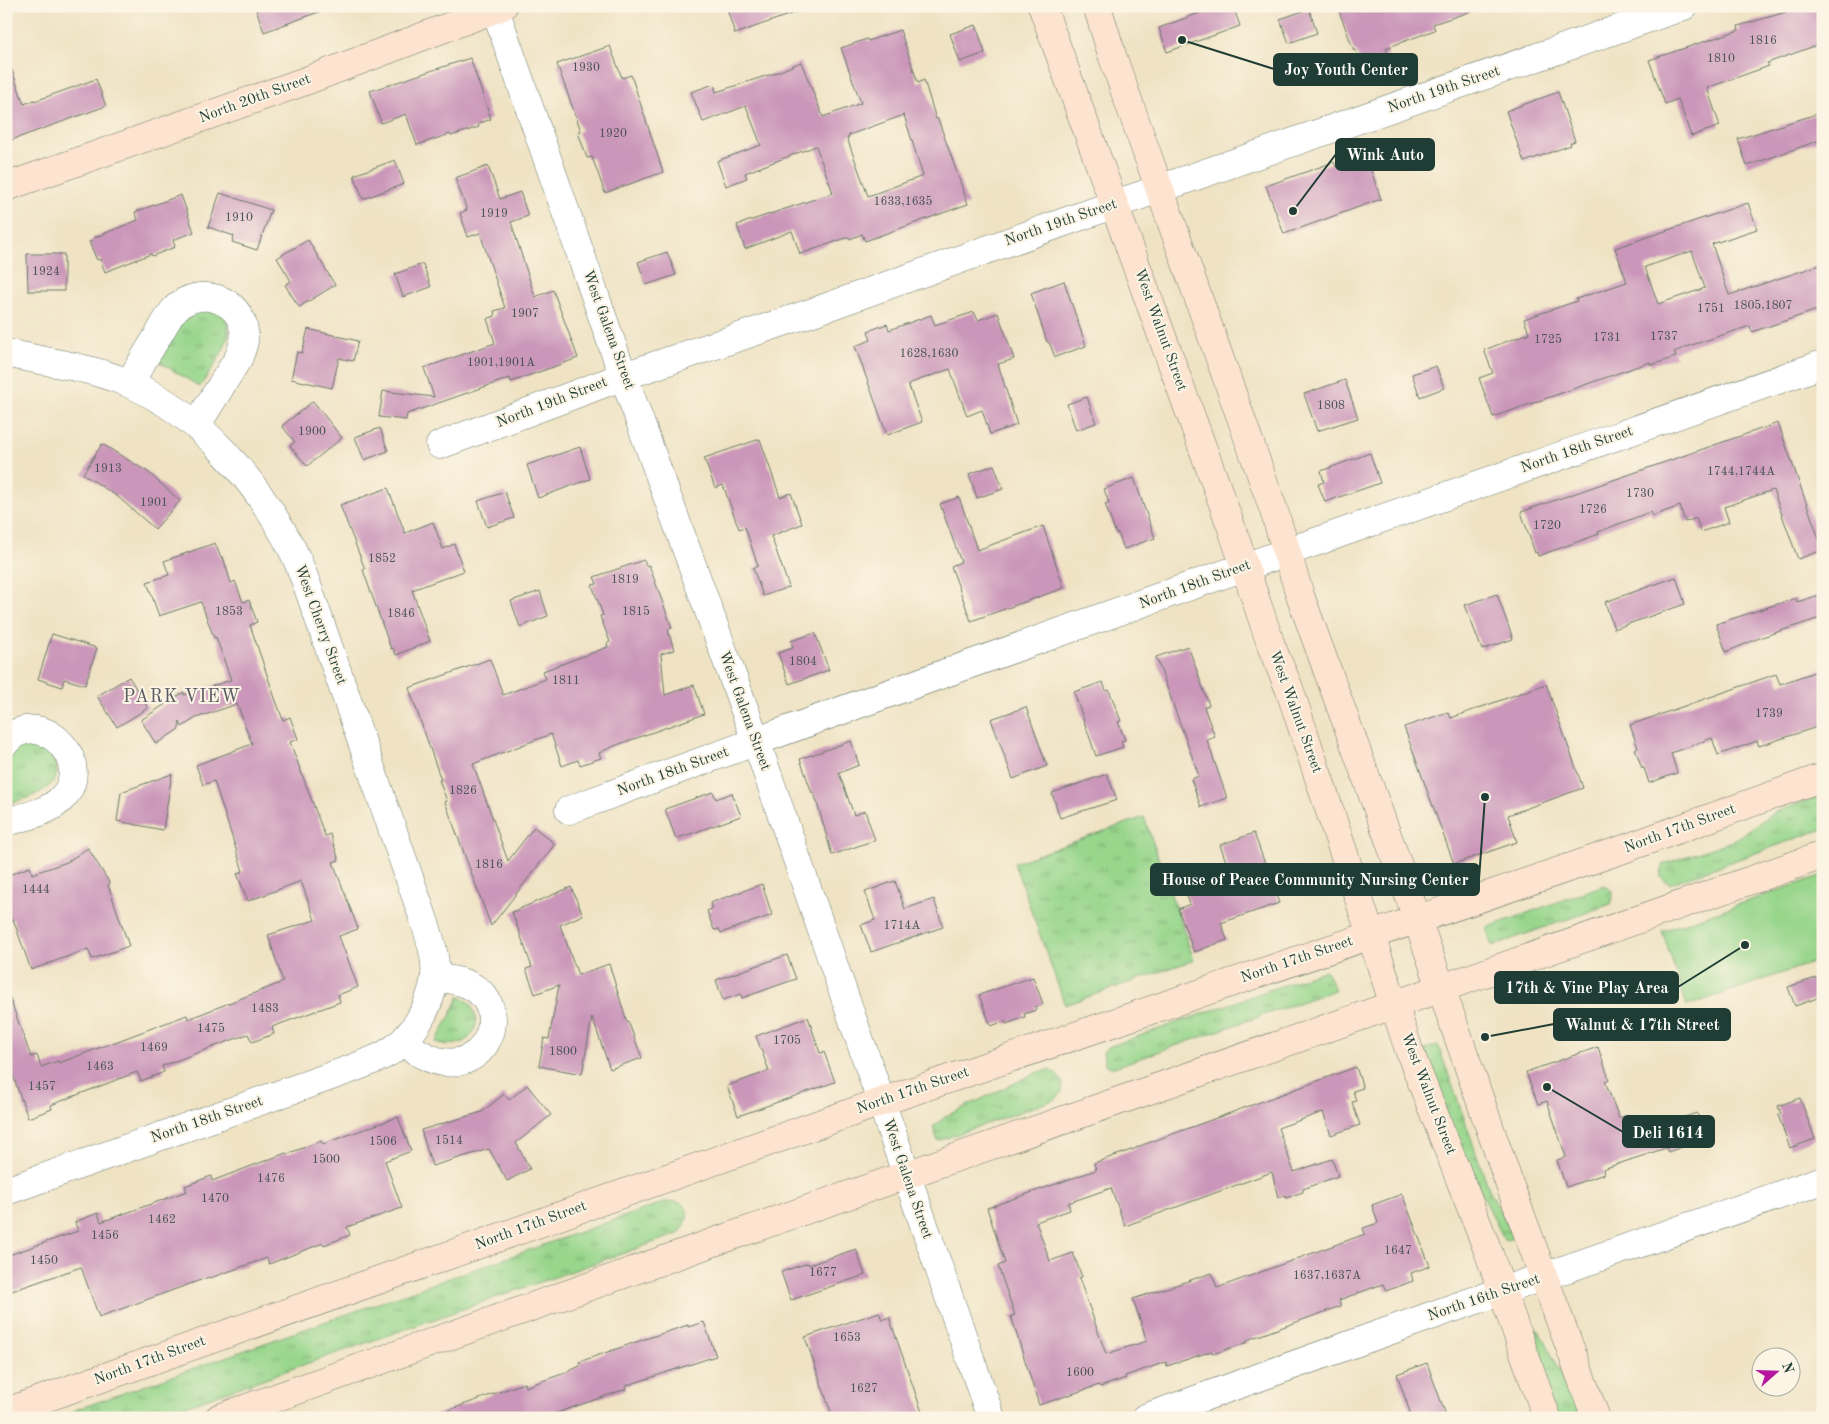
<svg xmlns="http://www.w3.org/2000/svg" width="1829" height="1424" font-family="'Old Standard TT',serif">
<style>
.grass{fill:url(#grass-tufts);stroke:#5c8a60}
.park{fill:#98d68c;stroke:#5c8a60}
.building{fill:#ca96b9;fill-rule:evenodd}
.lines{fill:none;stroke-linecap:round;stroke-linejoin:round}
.minor-casing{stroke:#687766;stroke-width:29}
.secondary-casing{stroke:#687766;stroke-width:29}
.minor{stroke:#fff;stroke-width:28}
.secondary{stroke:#fde4d1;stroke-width:28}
.labels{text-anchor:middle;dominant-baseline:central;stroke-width:4;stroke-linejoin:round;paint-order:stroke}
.number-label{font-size:12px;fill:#4a5355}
.street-label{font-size:15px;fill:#1f3d34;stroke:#fcf5e5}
.quarter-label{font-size:18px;letter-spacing:1px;fill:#5b5c63;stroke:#fcf5e5}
.leader{fill:none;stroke:#1f3d34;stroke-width:2}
.callout-dot{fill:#1f3d34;stroke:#fcf5e5;stroke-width:2}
.callout{fill:#1f3d34;stroke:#1f3d34;stroke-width:2}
.callout-label{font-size:16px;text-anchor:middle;font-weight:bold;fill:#fff}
</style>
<defs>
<pattern id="grass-tufts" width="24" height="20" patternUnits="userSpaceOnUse" patternTransform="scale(1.25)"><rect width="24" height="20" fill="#98d68c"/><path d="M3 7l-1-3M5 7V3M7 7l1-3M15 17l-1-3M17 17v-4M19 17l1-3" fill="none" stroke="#7baf73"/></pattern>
</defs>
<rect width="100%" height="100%" fill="#fcf5e5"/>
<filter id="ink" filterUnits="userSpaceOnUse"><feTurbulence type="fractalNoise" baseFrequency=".02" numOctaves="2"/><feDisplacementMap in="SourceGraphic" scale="10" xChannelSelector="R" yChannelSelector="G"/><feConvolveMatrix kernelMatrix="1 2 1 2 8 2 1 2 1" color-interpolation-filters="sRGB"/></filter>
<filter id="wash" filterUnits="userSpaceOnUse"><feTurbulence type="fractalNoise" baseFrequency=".0096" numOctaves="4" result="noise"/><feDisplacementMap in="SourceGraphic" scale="20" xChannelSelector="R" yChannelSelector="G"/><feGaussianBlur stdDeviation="1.12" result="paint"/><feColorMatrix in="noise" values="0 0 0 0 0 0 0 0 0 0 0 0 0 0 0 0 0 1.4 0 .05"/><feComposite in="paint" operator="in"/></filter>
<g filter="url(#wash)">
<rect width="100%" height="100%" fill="#efe3c4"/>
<g class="grass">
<path d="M191 310H216C218 313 223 315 225 318 238 338 210 370 200 387L158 361 181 319Z"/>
<path d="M28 745C40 746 48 749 54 760 68 789 25 798 6 805 6 788 1 760 16 749 19 747 24 746 28 745Z"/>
<path d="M1823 795V829L1669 884 1660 876 1664 864 1732 841 1775 812Z"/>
<path d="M1144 817 1194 960 1065 1005 1014 863Z"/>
<path d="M1604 885 1613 892 1611 904 1492 946 1486 928Z"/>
<path d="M1326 970 1335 990 1115 1067H1110L1105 1064 1103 1052 1108 1047Z"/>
<path d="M459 997C462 998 467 1000 469 1002 470 1003 472 1008 473 1009 485 1035 460 1051 436 1042L454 1008Z"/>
<path d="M1438 1045 1489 1189 1514 1237 1505 1241 1455 1139 1423 1050Z"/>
<path d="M1049 1070 1057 1075 1063 1083 1062 1092 1056 1099 938 1141 933 1127 946 1116 1038 1072Z"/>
<path d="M665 1202C669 1202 675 1201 678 1202 694 1208 687 1226 678 1234L151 1418H66L75 1410Z"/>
<path d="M1537 1329 1545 1340 1583 1418H1555L1524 1333Z"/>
</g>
<path class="park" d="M1823 875V959L1687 1006 1662 931Z"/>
<g id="blocks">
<g class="building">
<path d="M255 6H327V9L264 32Z"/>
<path d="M726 6H804L805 9 735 34Z"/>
<path d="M1218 6H1233L1240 26 1167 52 1159 28Z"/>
<path d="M1352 6H1474L1475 10 1433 24 1435 30 1386 48 1388 55 1361 65 1356 50 1354 51 1339 11Z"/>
<path d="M1797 6H1823V43L1767 63 1769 66 1707 88 1720 126 1691 136 1678 99 1665 104 1649 60 1739 30 1738 26 1786 12 1785 10Z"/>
<path d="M1309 9 1317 33 1289 43 1280 19Z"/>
<path d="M976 25 985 53 960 62 950 34Z"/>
<path d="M900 30 918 83 924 80 936 119H938L968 204 865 241 862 234 850 239 849 237 800 254 792 231 745 249 737 225 833 193 816 146 745 173 747 178 726 186 717 161 761 145 746 106 703 122 691 92 714 84 716 92 778 72 801 62 823 117 861 103 841 48 867 39 868 41ZM904 115 923 176 868 196 847 138 849 137V135Z"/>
<path d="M610 46 622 78 631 75 663 172 605 193 592 157 587 158 578 132 581 131 557 64Z"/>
<path d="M470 58 491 119 478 124 479 127 451 136 450 134 417 145 406 114 381 123 370 91Z"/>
<path d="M9 62 24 104 35 100V101L96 79 106 106 6 142V63Z"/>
<path d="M1558 92 1575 141 1570 143 1571 145 1524 162 1506 111Z"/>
<path d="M1823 112V139L1747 166 1738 139Z"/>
<path d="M1366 156 1381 199 1284 234 1266 186 1334 162 1336 167Z"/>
<path d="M395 160 404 184 363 199 354 175Z"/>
<path d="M488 166 500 199 520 192 528 216 511 222 535 297 553 290 578 358 511 382 510 378 407 414 406 420 379 417 383 391 434 397 424 368 495 343 487 319 495 316 494 311 505 308 480 233 468 237 460 213 467 210 455 178Z"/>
<path d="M220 193 271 210 257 250 232 242 234 236 208 227Z"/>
<path d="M181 195 194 232 173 240 175 247 152 256 151 254 105 272 100 259 97 260 89 242 93 240V238L138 220 135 212Z"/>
<path d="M1748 203 1757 229 1712 244 1729 295 1823 264V308L1752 332 1750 326 1689 346 1674 352 1676 357 1651 365 1650 362 1493 417 1479 378 1493 373 1484 350 1529 333 1524 319 1577 301 1576 299 1627 282 1615 248ZM1692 251 1705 288 1658 304 1645 267Z"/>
<path d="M308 240 335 285 299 307 285 285 291 281 277 258Z"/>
<path d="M667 252 676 275 646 285 638 262Z"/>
<path d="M27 254H64V291H28Z"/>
<path d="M423 264 431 287 403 297 395 274Z"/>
<path d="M1064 281 1086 346 1055 357 1049 342H1047L1031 293Z"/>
<path d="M974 312 978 320 998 313 1014 359 998 364 1017 425 990 434 982 410 967 416 950 369 908 384 922 422 887 435 855 346 871 340 868 331 887 324 889 330 931 315 935 325Z"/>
<path d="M308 329 358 341 353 361 339 358 332 388 291 379 297 352 302 353Z"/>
<path d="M1436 366 1444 388 1420 397 1412 374Z"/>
<path d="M1345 380 1358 418 1317 431 1304 394Z"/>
<path d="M1087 397 1096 423 1076 430 1067 404Z"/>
<path d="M313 401 342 438 307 466 290 446 295 442 282 426Z"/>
<path d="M1778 423 1823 550 1798 559 1773 490 1724 507 1729 522 1701 532 1696 518 1685 522 1680 506 1652 516 1650 512 1598 532 1599 534 1566 546 1538 556 1537 552 1535 553 1521 512Z"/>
<path d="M380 428 388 451 364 460 355 437Z"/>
<path d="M760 439 780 497 791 493 802 524 771 536 789 587 763 596 753 568 758 566 745 527 739 529 723 485 715 488 704 458Z"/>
<path d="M102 444 148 472 180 501 155 529 118 497 83 474Z"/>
<path d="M580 447 590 479 538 498 527 465Z"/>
<path d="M1370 453 1380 483 1325 502 1318 484 1324 482 1321 471Z"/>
<path d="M994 465 1003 489 977 498 969 474Z"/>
<path d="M1134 478 1155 538 1124 549 1118 533 1116 534 1105 504 1109 503 1104 489Z"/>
<path d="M388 488 405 533 433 522 443 549 454 544 464 571 412 590 430 641 396 655 393 648 391 649 363 570 365 569 340 505Z"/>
<path d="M505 492 514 518 487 527 478 501Z"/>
<path d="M959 497 977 550 1043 526 1064 588 971 621 951 566 961 562 940 504Z"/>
<path d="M215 543 221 558 223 557 231 583 235 581 243 602 249 600 257 622 250 625 275 698 283 720 290 717 298 739 290 742 325 836 330 834 339 860 333 862 358 929 339 936 358 987 338 995 340 1002 272 1027 274 1034 252 1042 248 1034 162 1066 164 1072 141 1081 137 1072 51 1105 52 1109 28 1118 6 1056V997L9 996 31 1057 37 1055 41 1067 58 1061 59 1063 187 1015 188 1019 283 982 268 935 315 920 301 881 248 901 237 874 243 871 214 781 203 785 196 765 252 744 237 704 196 718 182 727 180 721 179 729 156 744 141 720 184 692V695L231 680 216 637 214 638 201 602 159 616 147 582 169 575 164 561Z"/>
<path d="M644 560 646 566 649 565 672 628 668 630 674 650 661 654 665 695 694 685 704 714 614 746 599 753 601 758 580 765 578 760 562 766 551 734 473 764 508 861 534 827 555 844 491 926 445 802 447 801 439 780H441L409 688 490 659 503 695 546 679 543 671 608 647 607 643 610 642 600 616 603 615 592 585 597 584 594 577Z"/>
<path d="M1676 577 1685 604 1614 629 1605 602Z"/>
<path d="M540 591 548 616 520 627 511 601Z"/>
<path d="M1497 594 1513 639 1482 650 1465 605Z"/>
<path d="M1823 594V617L1762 637 1726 652 1716 624 1796 598 1797 602Z"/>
<path d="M815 633 829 670 789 684 778 653 793 648 791 641Z"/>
<path d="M52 634 97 648 85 685 64 679 62 687 38 679Z"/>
<path d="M1188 646 1209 705 1204 707 1215 737 1207 740 1227 798 1201 807 1191 779 1199 776 1156 657Z"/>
<path d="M1823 669V725L1759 746 1757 741 1718 755 1712 738 1671 753 1677 773 1649 783 1644 768H1642L1635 749 1638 748 1630 725 1776 674 1780 684Z"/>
<path d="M129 677 148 708 117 727 97 696Z"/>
<path d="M1103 682 1106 691 1109 690 1121 721 1118 722 1125 740 1121 741 1123 747 1096 756 1074 692Z"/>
<path d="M1546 684 1583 788 1508 815 1517 842 1454 864 1404 727 1448 712 1451 718Z"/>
<path d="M1026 707 1047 766 1013 779 991 719Z"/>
<path d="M851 741 859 765 839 773 854 815 865 811 875 840 832 855 814 792 812 793 800 759Z"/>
<path d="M172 774 163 830 117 821 121 792Z"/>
<path d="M1107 774 1117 800 1060 818 1052 793Z"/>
<path d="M713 792 716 799 732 793 741 816 676 839 665 809Z"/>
<path d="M1254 833 1279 903 1221 923 1227 940 1194 952 1178 909 1190 904 1185 891 1231 875 1220 845Z"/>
<path d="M88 848 110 884 108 885 129 946 92 959 88 949 31 970 13 919 6 921V876L30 867 32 874 67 862Z"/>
<path d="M895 881 905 909 934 899 943 927 871 952 861 925 875 920 865 892Z"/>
<path d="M762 884 772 915 721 933 719 929 714 930 707 911 712 909 710 903Z"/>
<path d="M571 887 583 915 560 925 578 975 609 964 627 1022 628 1021 642 1058 610 1069 592 1017 582 1074 539 1066 544 1038 549 1039 559 985 535 994 526 969 532 967 512 912Z"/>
<path d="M787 955 796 979 742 998 741 994 723 1000 716 980Z"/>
<path d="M1033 977 1043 1004 1035 1007 1036 1010 1024 1014 1025 1017 1006 1024 1005 1021 991 1026 979 995Z"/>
<path d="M1819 977 1823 988V996L1795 1006 1788 987Z"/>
<path d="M808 1017 820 1053 824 1052 835 1082 738 1116 727 1086 769 1071 756 1036Z"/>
<path d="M1598 1047 1609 1079 1605 1081 1619 1118 1627 1115 1633 1133 1697 1113 1705 1139 1668 1152 1666 1148 1603 1169 1604 1174 1566 1187 1557 1160 1566 1157 1547 1101 1538 1104 1526 1072Z"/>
<path d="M1356 1067 1363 1088 1353 1091 1356 1101 1352 1102 1360 1125 1331 1135 1323 1112 1278 1128 1294 1172 1332 1159 1338 1176 1303 1189V1192L1286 1198 1285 1195 1278 1198 1272 1172 1125 1226 1111 1188 1068 1203 1070 1210 1036 1222 1050 1261 1073 1253 1082 1277 1079 1278 1106 1354 1147 1341 1133 1299 1212 1273 1217 1288 1365 1234 1363 1228 1378 1223 1372 1205 1402 1194 1430 1266 1411 1273 1413 1281 1386 1291 1383 1284 1339 1300 1341 1306 1247 1340 1248 1342 1213 1354 1212 1351 1167 1366 1166 1362 1125 1376 1126 1378 1100 1387 1099 1385 1039 1405 1011 1316 1015 1315 998 1266 1005 1263 987 1208 1096 1170 1094 1163 1137 1148V1147Z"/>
<path d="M527 1085 551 1115 516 1143 530 1169 507 1181 489 1149 432 1166 421 1130 482 1112 504 1094 509 1100Z"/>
<path d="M1800 1098 1815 1139 1790 1148 1778 1115 1781 1114 1778 1106Z"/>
<path d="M398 1117 411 1151 385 1161 402 1208 347 1227 350 1235 324 1245 323 1243 269 1264 267 1258 210 1278 209 1277 99 1317 81 1267 6 1293V1256L78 1231 75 1222 98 1213 101 1222 187 1191 185 1186 211 1176 212 1181 286 1153 287 1154 321 1141 323 1144Z"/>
<path d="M856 1249 865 1275 791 1300 781 1272 808 1263 809 1265Z"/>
<path d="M879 1312 882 1320 889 1317 924 1418H833L805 1337Z"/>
<path d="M704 1322 716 1356 625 1386 626 1389 542 1418H435V1415L524 1383 525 1387 565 1373 580 1366 579 1362 642 1340 688 1325V1327Z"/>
<path d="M1427 1363 1447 1418H1412L1397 1374Z"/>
</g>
</g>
</g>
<g filter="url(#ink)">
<use href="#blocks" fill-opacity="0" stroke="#687766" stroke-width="1"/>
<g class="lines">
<g class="minor-casing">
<g id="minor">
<path d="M494 6 614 350 756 741 991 1418"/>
<path d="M6 353C47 362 90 367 128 383 199 413 256 480 291 547 297 558 301 570 306 582L423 917C429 935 437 958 435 977 430 1007 413 1039 386 1054 375 1060 363 1064 351 1069L6 1191"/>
<path d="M129 383C139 367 149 350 159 334 164 325 169 315 176 308 199 286 240 298 244 331 246 340 242 348 239 357L196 426"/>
<path d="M440 445 624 376 813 312 1070 220 1684 6"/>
<path d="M6 742C40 703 100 765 59 801 46 813 23 817 6 822"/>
<path d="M569 810C985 656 1404 511 1823 364"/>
<path d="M404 1041C410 1046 416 1052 423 1055 482 1087 518 1009 469 985 459 980 446 979 435 977"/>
<path d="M1145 1418 1453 1308 1823 1180"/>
</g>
</g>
<g class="secondary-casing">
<g id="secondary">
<path d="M1042 6 1231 526 1272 648 1289 688 1409 1050 1488 1251 1547 1418"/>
<path d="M1097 6 1113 58 1274 511 1300 595 1401 873 1509 1183 1596 1418"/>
<path d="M6 187 311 79 503 6"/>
<path d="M6 1412 881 1102 1621 850 1823 777"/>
<path d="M219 1418 720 1240 1823 855"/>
</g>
</g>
<use href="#minor" class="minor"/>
<use href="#secondary" class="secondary"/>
</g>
</g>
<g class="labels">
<g class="number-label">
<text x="1763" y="41">1816</text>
<text x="1721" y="59">1810</text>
<text x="586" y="68">1930</text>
<text x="613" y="134">1920</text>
<text x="903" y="202">1633,1635</text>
<text x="494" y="214">1919</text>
<text x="239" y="218">1910</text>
<text x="46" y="272">1924</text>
<text x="1763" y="306">1805,1807</text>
<text x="1711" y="309">1751</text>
<text x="525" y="314">1907</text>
<text x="1664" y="337">1737</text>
<text x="1607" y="338">1731</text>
<text x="1548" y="340">1725</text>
<text x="929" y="354">1628,1630</text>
<text x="501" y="363">1901,1901A</text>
<text x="1331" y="406">1808</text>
<text x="312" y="432">1900</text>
<text x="108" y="469">1913</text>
<text x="1741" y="472">1744,1744A</text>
<text x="1640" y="494">1730</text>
<text x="154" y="503">1901</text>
<text x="1593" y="510">1726</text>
<text x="1547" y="526">1720</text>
<text x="382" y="559">1852</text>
<text x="625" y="580">1819</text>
<text x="229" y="612">1853</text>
<text x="636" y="612">1815</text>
<text x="401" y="614">1846</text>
<text x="803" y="662">1804</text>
<text x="566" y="681">1811</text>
<text x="1769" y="714">1739</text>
<text x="463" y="791">1826</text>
<text x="489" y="865">1816</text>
<text x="36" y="890">1444</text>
<text x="902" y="926">1714A</text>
<text x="265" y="1009">1483</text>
<text x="211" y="1029">1475</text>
<text x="787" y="1041">1705</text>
<text x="154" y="1048">1469</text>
<text x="563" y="1052">1800</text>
<text x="100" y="1067">1463</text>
<text x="42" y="1087">1457</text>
<text x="449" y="1141">1514</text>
<text x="383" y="1142">1506</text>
<text x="326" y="1160">1500</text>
<text x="271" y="1179">1476</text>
<text x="215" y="1199">1470</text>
<text x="162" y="1220">1462</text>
<text x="105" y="1236">1456</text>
<text x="1398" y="1251">1647</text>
<text x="44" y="1261">1450</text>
<text x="823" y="1273">1677</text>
<text x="1327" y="1276">1637,1637A</text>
<text x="847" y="1338">1653</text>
<text x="1080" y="1373">1600</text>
<text x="864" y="1389">1627</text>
</g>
<g class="street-label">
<text transform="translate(1444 90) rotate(-19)">North 19th Street</text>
<text transform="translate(255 99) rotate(-20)">North 20th Street</text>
<text transform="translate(1061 223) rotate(-19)">North 19th Street</text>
<text transform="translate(608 330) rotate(70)">West Galena Street</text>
<text transform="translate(1160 330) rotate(70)">West Walnut Street</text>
<text transform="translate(552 403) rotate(-21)">North 19th Street</text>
<text transform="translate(1577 450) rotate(-19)">North 18th Street</text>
<text transform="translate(1195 585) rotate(-20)">North 18th Street</text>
<text transform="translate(320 625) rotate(70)">West Cherry Street</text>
<text transform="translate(744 711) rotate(70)">West Galena Street</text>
<text transform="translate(1295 712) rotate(70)">West Walnut Street</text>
<text transform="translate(673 772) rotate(-20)">North 18th Street</text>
<text transform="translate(1680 829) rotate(-20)">North 17th Street</text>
<text transform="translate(1297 960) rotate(-19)">North 17th Street</text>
<text transform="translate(913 1091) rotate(-19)">North 17th Street</text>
<text transform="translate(1428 1094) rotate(69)">West Walnut Street</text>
<text transform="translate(207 1120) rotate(-19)">North 18th Street</text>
<text transform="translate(907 1179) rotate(71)">West Galena Street</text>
<text transform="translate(531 1226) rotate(-20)">North 17th Street</text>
<text transform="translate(1484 1298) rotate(-19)">North 16th Street</text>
<text transform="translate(150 1361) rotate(-20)">North 17th Street</text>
</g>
<g class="quarter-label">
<text x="182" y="697">PARK VIEW</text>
</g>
</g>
<path class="leader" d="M1182 40L1274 69M1293 211L1336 154M1485 797L1479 879M1745 945L1678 987M1485 1037L1554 1024M1547 1087L1623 1132"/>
<g class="callout-dot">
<circle cx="1182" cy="40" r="5"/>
<circle cx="1293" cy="211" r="5"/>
<circle cx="1485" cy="797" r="5"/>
<circle cx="1745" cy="945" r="5"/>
<circle cx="1485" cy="1037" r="5"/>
<circle cx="1547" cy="1087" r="5"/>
</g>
<g class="callout">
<rect x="1274" y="54" width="143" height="31" rx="5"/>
<rect x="1336" y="139" width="98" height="31" rx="5"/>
<rect x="1151" y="864" width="328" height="31" rx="5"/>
<rect x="1495" y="972" width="183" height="31" rx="5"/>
<rect x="1554" y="1009" width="176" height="31" rx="5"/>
<rect x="1623" y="1116" width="91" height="31" rx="5"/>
</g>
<g class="callout-label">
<text x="1346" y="75">Joy Youth Center</text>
<text x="1385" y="160">Wink Auto</text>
<text x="1315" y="885">House of Peace Community Nursing Center</text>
<text x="1587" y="993">17th &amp; Vine Play Area</text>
<text x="1642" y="1030">Walnut &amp; 17th Street</text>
<text x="1668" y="1138">Deli 1614</text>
</g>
<rect width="1829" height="1424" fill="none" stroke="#fcf5e5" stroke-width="25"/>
<g transform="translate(1776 1372) rotate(70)"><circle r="24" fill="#fcf5e5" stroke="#a4ab9e"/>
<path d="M0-4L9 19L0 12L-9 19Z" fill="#b5179e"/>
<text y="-8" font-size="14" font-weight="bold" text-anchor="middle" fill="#1f3d34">N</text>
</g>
</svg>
